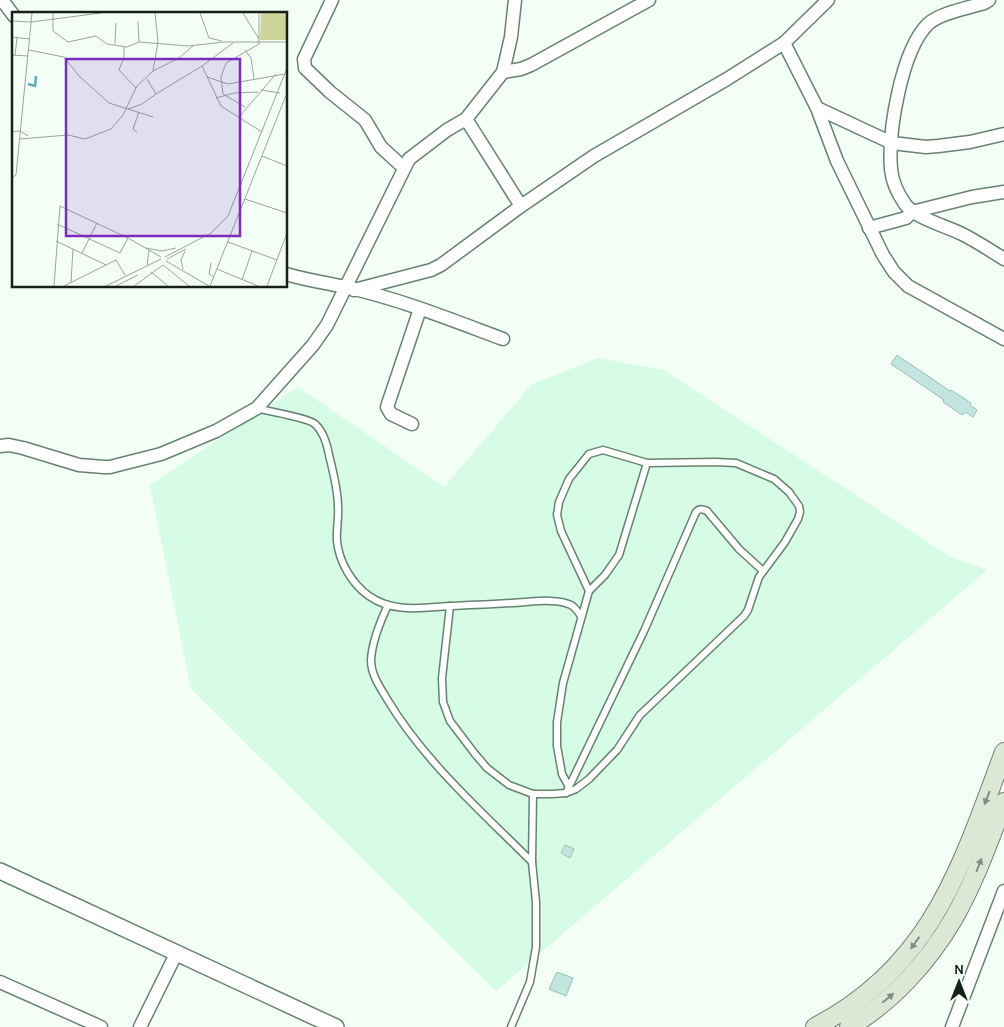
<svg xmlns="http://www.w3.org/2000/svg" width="1004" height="1027" font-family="Karla,sans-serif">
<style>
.built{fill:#d6fce5}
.building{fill:#c2e6df;stroke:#9bbeb7}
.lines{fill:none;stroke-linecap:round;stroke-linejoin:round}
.service-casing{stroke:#688272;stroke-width:9}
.minor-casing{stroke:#688272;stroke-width:15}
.tertiary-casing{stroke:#688272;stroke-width:18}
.secondary-casing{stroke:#688272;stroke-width:20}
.service{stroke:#fff;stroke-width:6}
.minor{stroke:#fff;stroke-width:12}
.tertiary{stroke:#fff;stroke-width:15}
.secondary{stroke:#dce8d6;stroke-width:18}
.oneway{fill:#828e81}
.inset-river{fill:none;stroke:#5eacb4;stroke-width:2.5}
.inset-road{fill:none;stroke:#9aa59e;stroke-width:1}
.view{fill:#7b2cbf;fill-opacity:0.15;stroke:#7b2cbf;stroke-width:2.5}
.inset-edge{fill:none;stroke:#152019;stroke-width:2.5}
</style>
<rect width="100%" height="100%" fill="#f2fef6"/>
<path class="built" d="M598 358 664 370 949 556 987 570 496 991 191 689 150 485 298 387 444 487 532 384Z"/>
<g class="building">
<path d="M897 355 950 391 951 390 971 403 970 405 977 410 973 417 965 412 962 415 943 402 944 400 891 364Z"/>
<path d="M565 845 574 849 570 858 561 853Z"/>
<path d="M557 972 573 978 566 996 549 989Z"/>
</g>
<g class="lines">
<g class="service-casing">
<g id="service">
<path d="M257 408C269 412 307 417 315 424 324 432 327 444 329 455 333 472 338 489 338 507 339 518 336 530 337 541 339 562 352 584 369 596 393 613 422 608 450 606 475 605 501 604 526 602 539 601 559 599 571 605 575 607 579 613 581 616"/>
<path d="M388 605C380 622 372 642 371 660 371 675 380 687 387 699 424 761 481 811 532 862"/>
<path d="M450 606 442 678 443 702 450 721 475 754 487 768 509 785 533 794H552L566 793 576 789 589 779 617 750 640 715 744 616 748 610 759 577 785 542 798 519 800 512 799 506 789 492 774 479 736 463 716 462 647 463 603 450 589 454 569 479 559 502 557 515 561 531 589 591"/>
<path d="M569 787 562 774 557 746V722L563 683 589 591 605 575 619 555 647 463"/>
<path d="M566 793 644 631 696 512C700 508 702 509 707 511L739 549 763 571"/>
<path d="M511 1027 530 982 536 947V902L532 862 533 794"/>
</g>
</g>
<g class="minor-casing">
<g id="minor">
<path d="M2 0 14 16"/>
<path d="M332 0 304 59 305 68 330 92 365 120 381 147 404 168"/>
<path d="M828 0 784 43 817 108 837 161 883 255 894 272 908 286 1004 339"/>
<path d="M989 0 984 3C968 8 940 13 928 24 901 51 888 132 891 169 892 181 898 194 905 204 915 218 946 226 962 234 976 241 990 250 1004 259"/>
<path d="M503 72 521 69 531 65 649 0"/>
<path d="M817 108 892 143 926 147 938 146 970 142 1004 134"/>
<path d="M521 206 594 156 727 79 784 43"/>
<path d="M869 228 906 218 912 212 972 197 1004 192"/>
<path d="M286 274C306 280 326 283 346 287 400 299 452 320 503 339"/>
<path d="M354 290 431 270 441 265 521 206 466 119"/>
<path d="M412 424 391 414 387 407 420 309"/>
<path d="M0 446 9 445 23 448 79 465 104 467H110L161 454 216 431 257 408 313 345 327 325 409 159 447 130 466 119 503 72 511 37 515 0"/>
<path d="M0 982 101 1027"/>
<path d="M140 1027 177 952"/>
<path d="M952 1027 1004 891"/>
</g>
</g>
<g class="tertiary-casing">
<path id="tertiary" d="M0 871 336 1027"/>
</g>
<g class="secondary-casing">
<g id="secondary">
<path d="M815 1027C932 966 961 867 1004 752"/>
<path d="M849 1027C892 1002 929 961 954 918 975 881 989 841 1004 802"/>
</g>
</g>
<use href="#service" class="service"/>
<use href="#minor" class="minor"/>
<use href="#tertiary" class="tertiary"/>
<use href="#secondary" class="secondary"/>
</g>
<defs><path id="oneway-solid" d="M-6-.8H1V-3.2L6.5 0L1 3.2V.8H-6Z" transform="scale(1.25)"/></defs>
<g class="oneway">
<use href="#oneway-solid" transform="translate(987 798) rotate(111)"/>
<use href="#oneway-solid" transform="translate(979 865) rotate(-69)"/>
<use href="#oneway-solid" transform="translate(915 943) rotate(126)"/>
<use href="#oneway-solid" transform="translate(888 998) rotate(-40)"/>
</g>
<g transform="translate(12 12)">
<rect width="275" height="275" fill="#f2fef6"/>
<path d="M249 1H275V28H248Z" fill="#cfd49b"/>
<path class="inset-river" d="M16 72 23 74 24 64"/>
<path class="inset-road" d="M41 1V19L56 30 84 24 95 32 115 35 127 30 176 34 212 30H275M188 1 197 26 210 29M231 1 247 27M0 9 19 10 89 1M126 9 127 30M0 25 18 27M221 31 190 54 209 94 250 120M103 32 104 11M112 34V45L107 58 124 76M17 38 52 45 67 64 97 91 141 105M233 38 239 46 242 67M0 43 16 44M3 43 5 26M141 59 167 46 181 34M195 65 216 72 273 62M249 78 268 81M144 82 190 54M204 86 222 81 246 80M233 95 211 82 209 65 214 51 247 32V1M116 97 130 92 144 82 135 67M227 105 264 62M0 120 8 119 16 124M125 120 121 117 127 100M8 127 56 123 73 127 99 117 111 103 125 74 141 59 146 30 143 1M250 144 275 154M0 166 4 163 20 1M233 187 275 201M45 212 108 241 116 226M44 229 94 253M216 230 265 248M134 236 150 239 164 236M70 241 85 211M153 245 199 221 216 204 275 56M155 247 174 237M154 249 197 274M199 251 197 262 202 265M135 253 137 238M171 257 169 248 173 239M205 257 246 274M139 260 156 274M230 268 240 239M59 271 61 237M42 274 48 194 116 226 149 245M52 274 104 248 113 263M94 274 149 247M104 274 126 263M122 274 151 253 177 274M198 274 275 81M255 274 275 221"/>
<path class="view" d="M54 47H228V224H54Z"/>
<rect width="275" height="275" class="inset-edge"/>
</g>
<g transform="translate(959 982)" stroke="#f2fef6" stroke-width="4" paint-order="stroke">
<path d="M0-4L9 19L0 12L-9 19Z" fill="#152019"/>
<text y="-8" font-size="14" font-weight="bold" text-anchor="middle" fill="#152019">N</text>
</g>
</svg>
